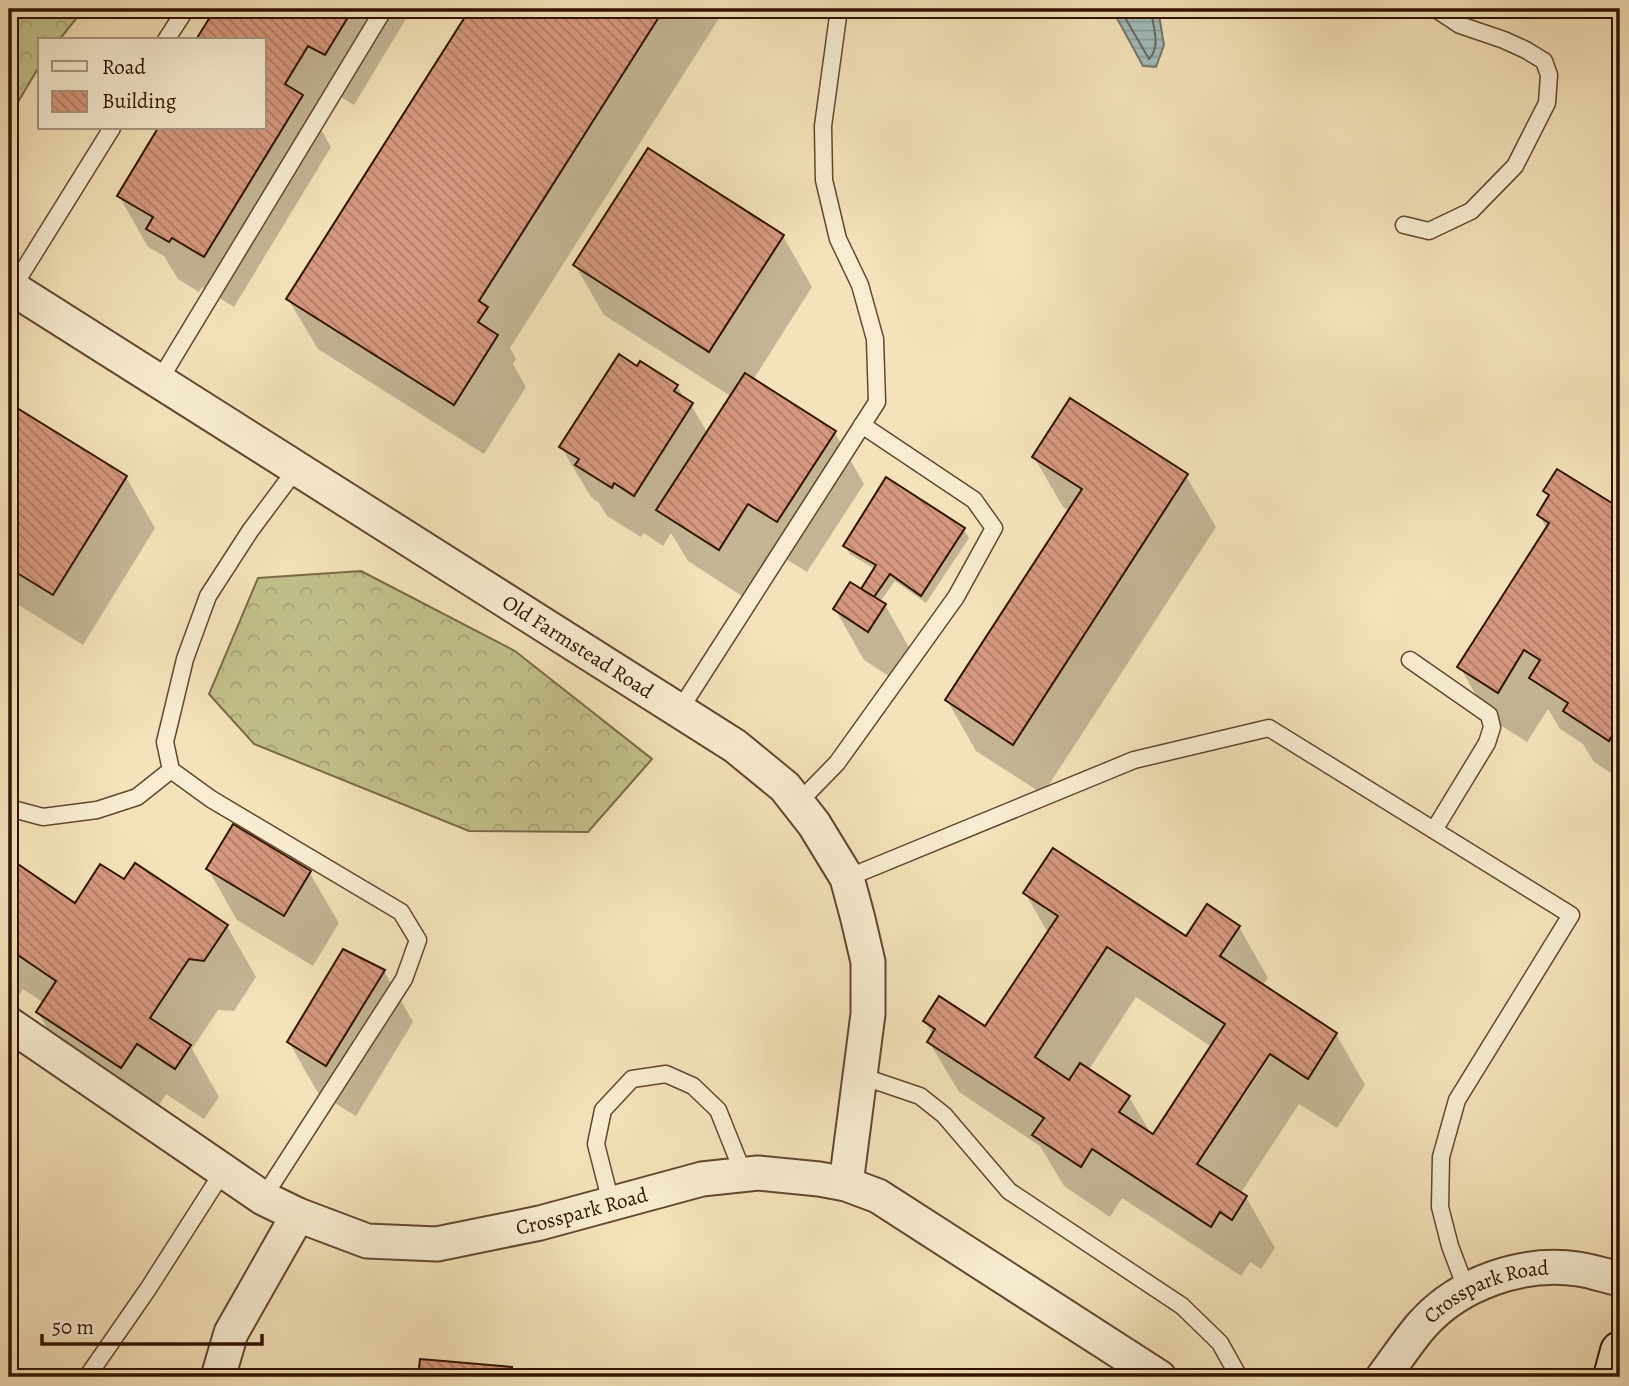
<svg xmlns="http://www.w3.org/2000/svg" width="1629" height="1386" font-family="Alegreya,serif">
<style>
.forest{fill:url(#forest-crowns);stroke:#7a6a46;stroke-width:2}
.water{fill:url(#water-rules);stroke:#747870;stroke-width:2}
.shadow{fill:#0003;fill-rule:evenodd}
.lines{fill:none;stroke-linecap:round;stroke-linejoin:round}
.shore{stroke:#69675e;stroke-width:2}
.building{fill:url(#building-back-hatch);stroke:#311301;stroke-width:2;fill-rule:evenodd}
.lane-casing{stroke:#62472f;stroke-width:19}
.street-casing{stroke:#62472f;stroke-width:37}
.secondary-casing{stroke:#311301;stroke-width:42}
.lane{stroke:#f8edd2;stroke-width:16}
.street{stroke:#f8edd2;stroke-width:33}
.secondary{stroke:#f8edd2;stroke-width:38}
.labels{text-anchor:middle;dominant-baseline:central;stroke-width:5;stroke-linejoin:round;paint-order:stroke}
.street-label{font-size:21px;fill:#311301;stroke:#f8edd2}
</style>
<defs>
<pattern id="forest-crowns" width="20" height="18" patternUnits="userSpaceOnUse" patternTransform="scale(1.75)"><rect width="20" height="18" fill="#c2c18b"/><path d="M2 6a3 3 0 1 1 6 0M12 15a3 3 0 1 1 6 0" fill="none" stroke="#a7a576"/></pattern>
<pattern id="water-rules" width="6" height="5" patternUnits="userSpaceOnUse" patternTransform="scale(1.75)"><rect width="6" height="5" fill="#a1bbba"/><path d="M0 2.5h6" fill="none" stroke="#8ba09e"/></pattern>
<pattern id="building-back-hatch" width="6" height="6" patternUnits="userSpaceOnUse" patternTransform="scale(1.75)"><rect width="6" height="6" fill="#d6997f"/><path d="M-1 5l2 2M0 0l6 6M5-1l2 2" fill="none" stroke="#ae7c66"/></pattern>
</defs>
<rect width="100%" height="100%" fill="#f4e3ba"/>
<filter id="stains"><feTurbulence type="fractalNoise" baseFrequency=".00286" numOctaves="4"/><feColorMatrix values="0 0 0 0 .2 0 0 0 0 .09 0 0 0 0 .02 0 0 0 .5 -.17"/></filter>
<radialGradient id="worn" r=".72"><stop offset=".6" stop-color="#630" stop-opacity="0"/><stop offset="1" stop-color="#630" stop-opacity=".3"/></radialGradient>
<g class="forest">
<path d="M9 9H84L59 40H40V65L9 117Z"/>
<path d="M361 571 515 651 652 759 588 832 469 831 254 744 209 694 258 578Z"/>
</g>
<path class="water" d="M1112 9H1158L1164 45 1156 67 1143 66Z"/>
<g class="shadow">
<path d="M217 9H412L354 105 338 95 319 126 331 147 234 307 202 287 199 292 178 279 164 256 148 247 119 196 160 128H264V40H201L199 38Z"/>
<path d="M472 9H725L510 348 516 359 513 364 526 387 484 454 318 349 288 299Z"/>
<path d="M783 236 812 287 753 380 835 433 864 484 807 572 778 554 748 600 688 561 671 533 663 546 644 533 641 537 607 516 599 503 591 497 561 447 641 363 677 386 686 401 691 405 708 434 732 397 604 315 575 265Z"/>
<path d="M9 405 126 477 155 528 83 645 9 599Z"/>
<path d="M1034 457 1186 476 1216 527 1043 794 976 751 947 700 1069 511 1063 507Z"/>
<path d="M1558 471 1620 510V779L1594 762 1583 744 1560 729 1548 709 1527 742 1489 718 1460 667 1547 529 1539 515 1549 498 1545 491Z"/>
<path d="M886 479 964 530 969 538 926 603 895 581 880 602 885 605 914 656 898 682 864 660 835 609 862 591 875 569 850 554 845 546Z"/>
<path d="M9 860 75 905 124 882 227 926 256 977 234 1011 218 1010 192 1049 219 1097 204 1119 166 1094 151 1118 67 1063 38 1012 44 1003 23 989 9 1011Z"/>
<path d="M208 869 309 872 339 923 313 966 237 920Z"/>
<path d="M1025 893 1187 938 1239 927 1268 978 1262 986 1336 1034 1365 1085 1337 1128 1299 1104 1240 1194 1246 1197 1275 1248 1261 1269 1250 1262 1241 1276 1122 1198 1110 1217 1064 1186 1040 1146 959 1092 929 1042 933 1035 925 1021 986 1028 1048 933ZM1136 997 1212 1047 1153 1137 1129 1097 1088 1071ZM1273 1046 1276 1048 1242 1099 1239 1097Z"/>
<path d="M384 971 413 1022 356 1116 318 1093 289 1042Z"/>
<path d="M421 1361 511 1369 516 1377H420Z"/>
</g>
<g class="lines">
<path class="shore" d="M1120 9 1149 59C1162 46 1152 25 1151 9"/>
</g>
<g class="building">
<path d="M215 9H353L325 55 308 46 285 84 303 95 204 257 172 238 169 242 146 229 153 217 117 196 158 128H264V40H201L197 38Z"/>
<path d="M470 9H664L479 301 488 307 478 322 498 335 454 405 286 299Z"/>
<path d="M648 148 784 235 709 352 573 265Z"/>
<path d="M619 354 637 366 640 361 678 385 674 391 693 403 634 496 614 483 612 488 575 465 579 459 559 447Z"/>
<path d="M745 373 836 431 777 522 748 504 719 550 656 510Z"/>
<path d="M1070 398 1188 474 1013 745 945 700 1082 489 1032 457Z"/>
<path d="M9 403 127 476 53 595 9 568Z"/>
<path d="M1557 469 1620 508V722L1609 741 1563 711 1568 703 1529 678 1540 660 1524 650 1498 693 1457 667 1549 523 1537 515 1549 495 1543 491Z"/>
<path d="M886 477 965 528 921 596 890 574 874 597 861 589 876 565 843 546Z"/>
<path d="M850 582 886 604 868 632 833 609Z"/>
<path d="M233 824 311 871 284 916 206 869Z"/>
<path d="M1053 848 1186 936 1207 904 1240 926 1220 956 1337 1033 1308 1079 1270 1054 1197 1164 1247 1196 1232 1220 1220 1212 1211 1227 1092 1149 1081 1167 1032 1135 1044 1118 927 1042 935 1029 923 1021 939 996 985 1026 1058 916 1023 893ZM1107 947 1225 1024 1153 1134 1119 1112 1130 1096 1080 1063 1069 1080 1035 1057Z"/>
<path d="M9 858 75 903 100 864 124 879 135 863 228 925 204 961 189 959 150 1018 191 1045 175 1069 137 1044 121 1068 36 1012 56 981 9 949Z"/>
<path d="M343 949 385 970 326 1066 287 1042Z"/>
<path d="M420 1359 512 1367 511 1377H418Z"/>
</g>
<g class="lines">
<g class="lane-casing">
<g id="lane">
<path d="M166 40 186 9"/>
<path d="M1404 225 1429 231 1471 211 1515 166 1547 103 1549 75 1544 61 1526 50 1504 40 1460 25 1436 9"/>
<path d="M10 292 112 128"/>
<path d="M159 381 384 9"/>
<path d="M1410 660 1489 715 1492 727 1487 743 1434 830"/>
<path d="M679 711 877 402 875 339 860 285 838 239 824 180 823 126 839 9"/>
<path d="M798 803 837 763 956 597 994 528 974 500 862 425"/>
<path d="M9 808 43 817 97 810 137 797 171 770"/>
<path d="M847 878 1134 760 1269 728 1571 915 1457 1100 1441 1157 1440 1207 1450 1246 1467 1291"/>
<path d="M861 1076 920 1096 944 1115 1009 1191 1182 1306 1220 1343 1239 1377"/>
<path d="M263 1198 404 979 418 940 401 912 211 799 171 770 165 742 185 659 208 596 250 531 297 468"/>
<path d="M611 1203 596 1144 603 1110 632 1079 666 1074 693 1086 718 1110 744 1175"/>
<path d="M87 1377 148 1289 224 1170"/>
</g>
</g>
<g class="street-casing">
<g id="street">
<path id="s1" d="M12 288 735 746 785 787 814 824 847 878 858 919 868 962V1014L846 1184"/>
<path id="s2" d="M9 1024 263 1198 298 1215 367 1241 437 1244 540 1223 702 1179 758 1173 819 1179 846 1184 878 1196 1159 1377"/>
<path d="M218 1377 231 1333 298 1215"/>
<path id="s3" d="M1383 1377C1396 1360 1408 1341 1422 1325 1459 1283 1523 1261 1578 1269 1592 1271 1606 1276 1620 1279"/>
</g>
</g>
<g class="secondary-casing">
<path id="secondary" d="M1613 1377 1620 1351"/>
</g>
<use href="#lane" class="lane"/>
<use href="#street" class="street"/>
<use href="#secondary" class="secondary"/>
</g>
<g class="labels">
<g class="street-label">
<text stroke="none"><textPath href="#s1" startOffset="670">Old Farmstead Road</textPath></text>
<text stroke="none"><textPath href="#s2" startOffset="639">Crosspark Road</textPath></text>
<text stroke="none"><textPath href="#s3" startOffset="140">Crosspark Road</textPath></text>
</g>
</g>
<rect width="1629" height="1386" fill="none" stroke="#f4e3ba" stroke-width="35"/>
<rect x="10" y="10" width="1608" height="1365" fill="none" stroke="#311301" stroke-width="3.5"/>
<rect x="18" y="18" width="1594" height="1351" fill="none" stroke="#311301" stroke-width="2"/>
<rect x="38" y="38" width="228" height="91" fill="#f8edd2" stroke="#a8967e" stroke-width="2"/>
<rect x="52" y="61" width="35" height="10" fill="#f8edd2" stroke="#a8967e" stroke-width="2"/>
<text x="102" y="74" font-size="21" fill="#311301">Road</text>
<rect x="52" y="91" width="35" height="21" fill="url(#building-back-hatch)" stroke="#a8967e" stroke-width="2"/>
<text x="102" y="108" font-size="21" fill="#311301">Building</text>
<path d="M42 1334v10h220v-10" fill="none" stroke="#311301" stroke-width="3.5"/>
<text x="52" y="1334" font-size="21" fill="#311301" stroke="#f8edd2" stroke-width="5" paint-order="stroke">50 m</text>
<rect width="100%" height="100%" filter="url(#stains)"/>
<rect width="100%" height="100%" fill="url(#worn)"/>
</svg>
